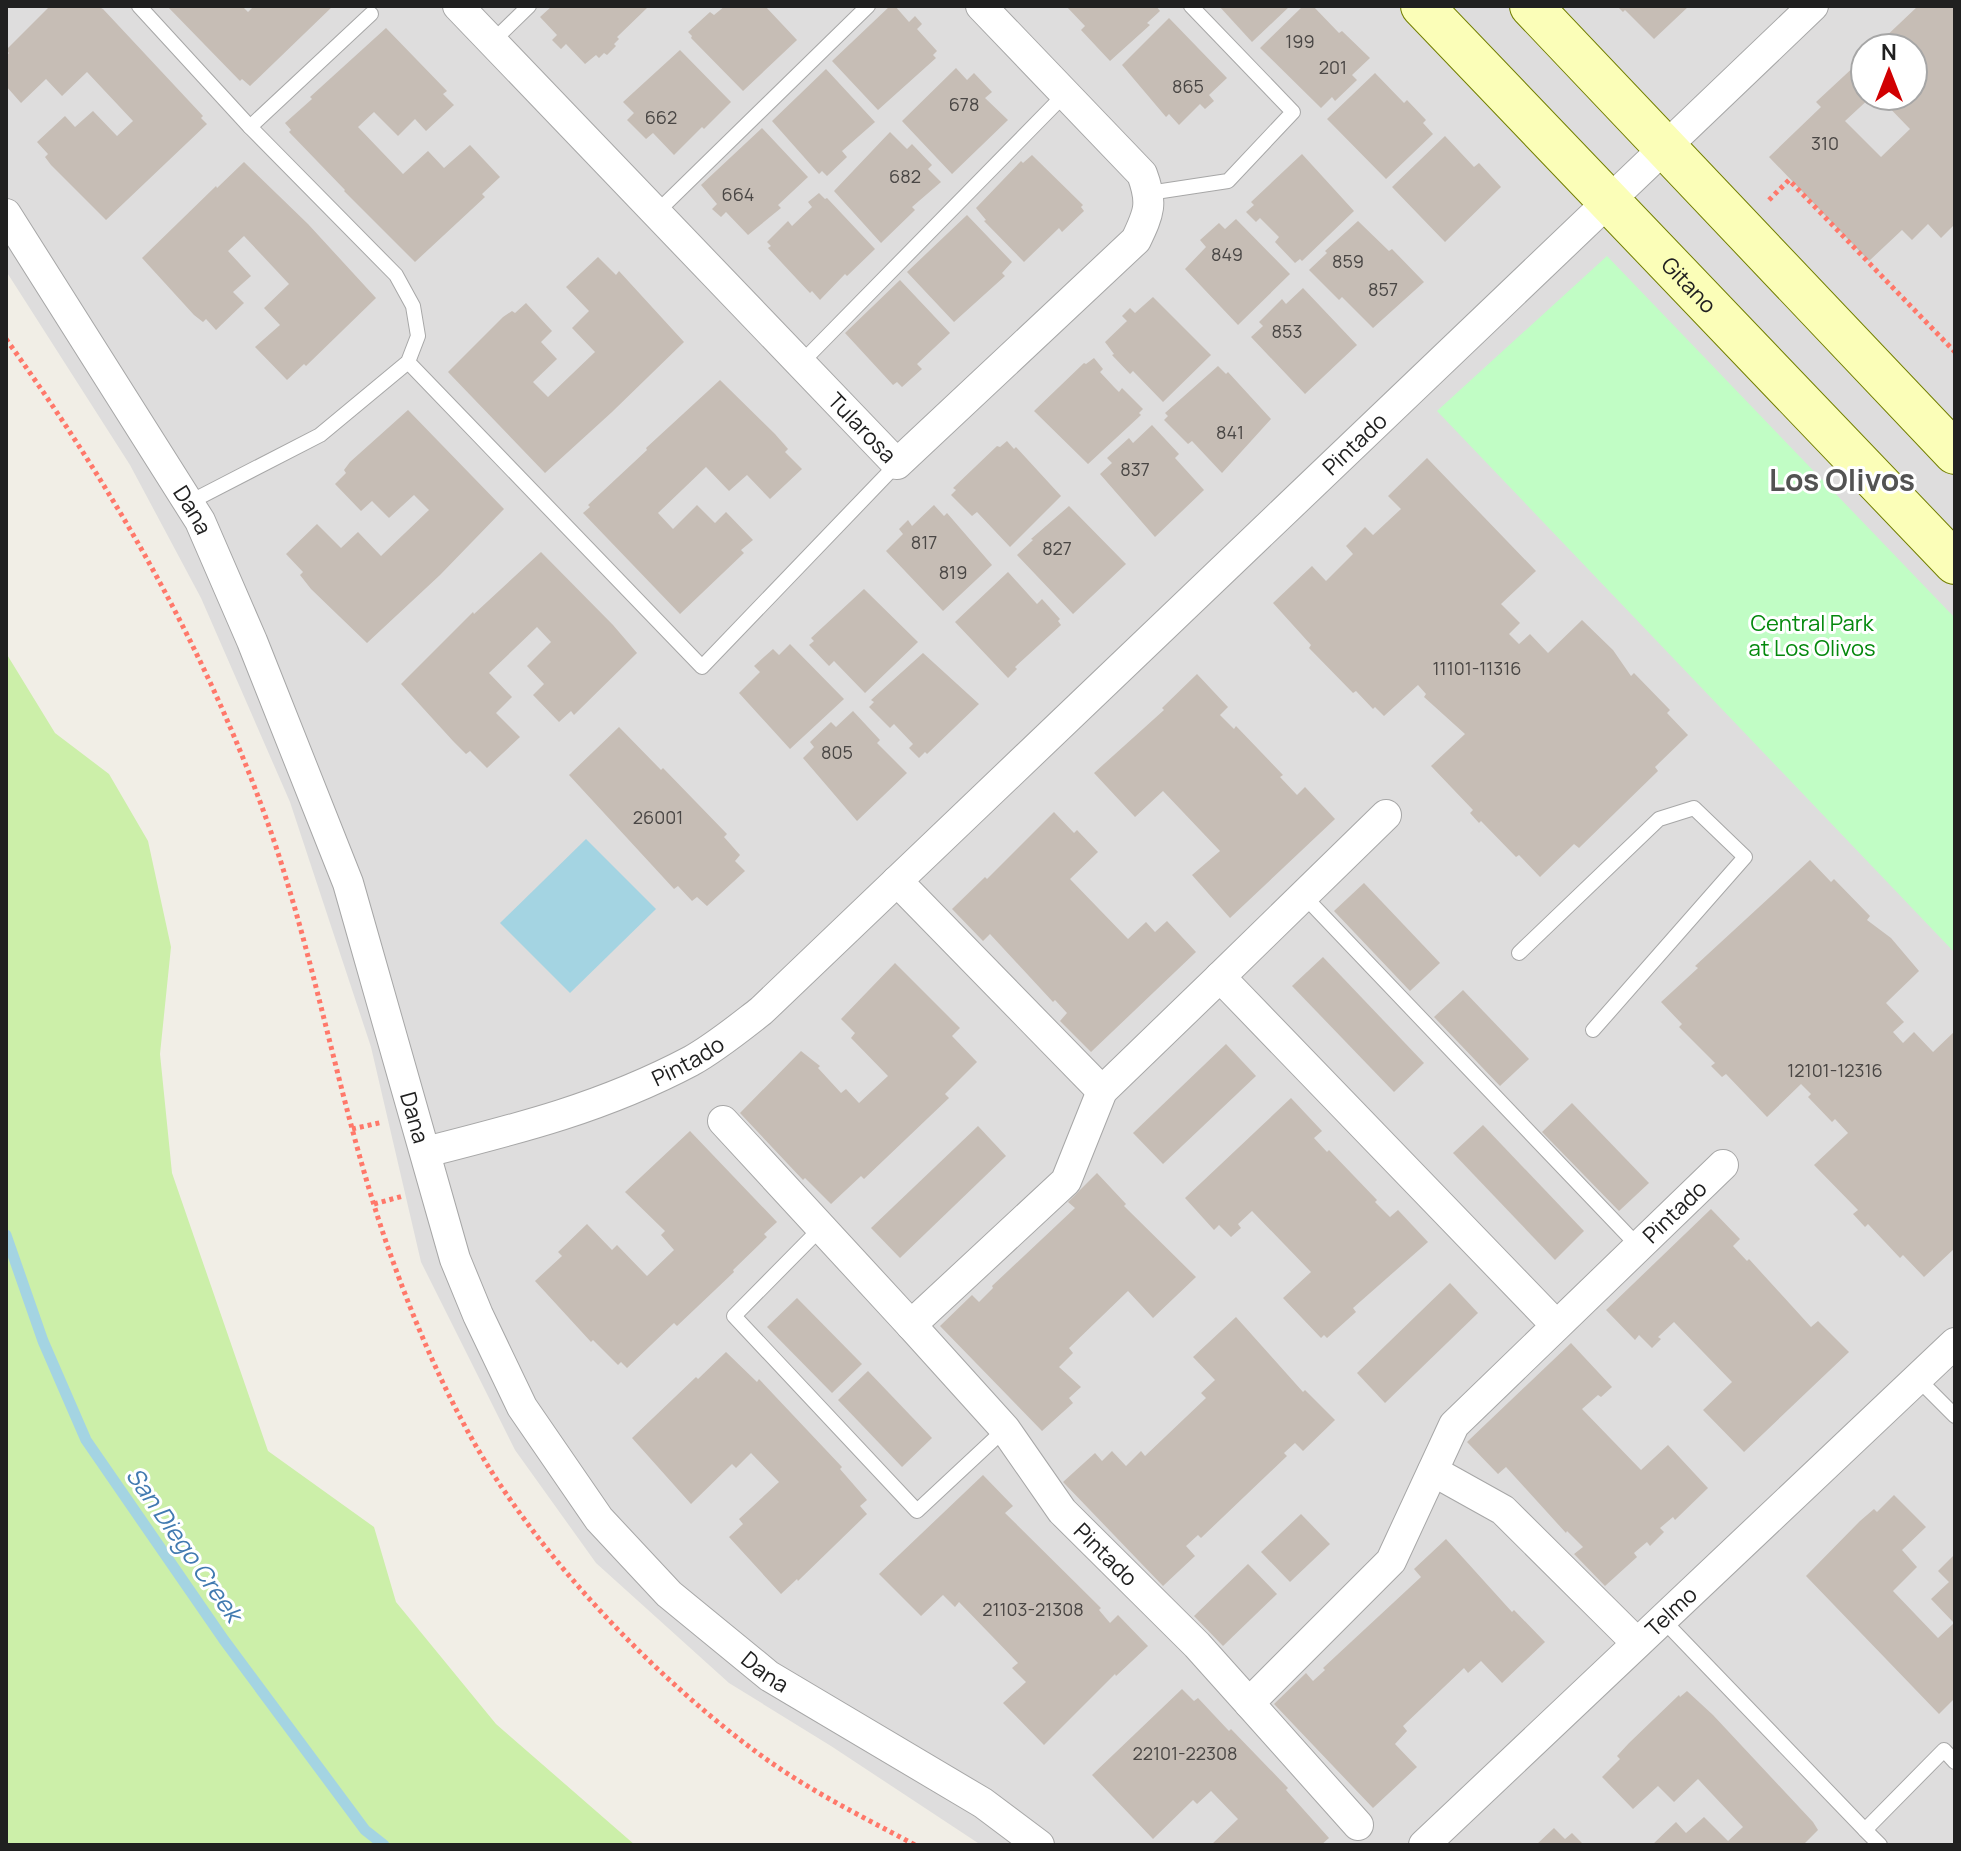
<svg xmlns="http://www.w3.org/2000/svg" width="1961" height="1851" font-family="Manrope,sans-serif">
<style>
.residential{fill:#dedddd;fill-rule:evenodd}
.grass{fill:#ccefa9}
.park{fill:#c1fdc5}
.water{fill:#a4d4e2}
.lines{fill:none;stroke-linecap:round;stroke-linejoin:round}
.stream{stroke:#a4d4e2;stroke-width:11}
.building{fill:#c6bdb5}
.lane-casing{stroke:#a7a7a7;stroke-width:16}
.street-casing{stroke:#a7a7a7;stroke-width:32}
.secondary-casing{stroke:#727f00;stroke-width:44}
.path{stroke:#ff786a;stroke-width:5;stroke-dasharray:4 4;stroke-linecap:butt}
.lane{stroke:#fff;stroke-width:14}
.street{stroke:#fff;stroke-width:30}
.secondary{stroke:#fbfeb8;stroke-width:42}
.labels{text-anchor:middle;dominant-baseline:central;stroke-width:6;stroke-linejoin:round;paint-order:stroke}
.number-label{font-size:18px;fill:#4a4745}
.street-label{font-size:22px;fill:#202020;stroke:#fff}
.park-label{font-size:22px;fill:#04890d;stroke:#fff}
.water-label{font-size:24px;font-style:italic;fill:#417ab0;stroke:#fff}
.district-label{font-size:30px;font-weight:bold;fill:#535353;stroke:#fff}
</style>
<rect width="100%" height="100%" fill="#f1eee6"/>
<path class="residential" d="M6 6H1955V1845H981L831 1746 729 1683 596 1563 515 1450 421 1262 371 1047 290 802 201 598 130 465 6 271ZM1865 48H1913V96H1865Z"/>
<path class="grass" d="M6 653 55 733 109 774 148 841 171 947 160 1054 172 1173 268 1451 374 1527 396 1602 496 1724 635 1845H6Z"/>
<path class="park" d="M1607 256 1955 618V953L1437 411Z"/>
<path class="water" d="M586 839 656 909 570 993 500 923Z"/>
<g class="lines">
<path class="stream" d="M6 1235 43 1341 86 1440 224 1640 365 1830 384 1845"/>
</g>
<g class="building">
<path d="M50 6H97L103 9 203 116 201 118 207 124 106 220 51 165 45 157 48 154 37 142 65 116 75 127 93 111 117 136 133 121 87 72 62 96 46 79 21 103 6 86V56L9 53 6 50Z"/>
<path d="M167 6H242L248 12 254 6H333L250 86 242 79 240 81Z"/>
<path d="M552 6H645L647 8 617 37 619 39 614 44 616 46 607 55 604 53 599 58 596 55 585 64 566 44 561 49 552 40 557 35 540 17Z"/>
<path d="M725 6H765L797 40 743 91 691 38 692 36 688 32 710 12 714 15Z"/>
<path d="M890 6H895L909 22 915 16 922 24 917 29 937 51 933 55 936 58 878 110 832 61Z"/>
<path d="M1066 6H1156L1160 11 1147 23 1150 25 1110 61 1081 30 1085 26Z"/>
<path d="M1219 6H1290L1252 42Z"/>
<path d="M1303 6H1313L1339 33 1342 31 1370 58 1352 75 1357 80 1335 101 1332 97 1321 108 1260 48Z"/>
<path d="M1617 6H1689L1654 39 1625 10 1623 12Z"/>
<path d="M1918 6H1955V224L1941 238 1928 224 1912 240 1902 230 1869 261 1769 157 1821 107 1816 102 1858 63 1862 68 1865 65V96H1872L1845 121 1881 157 1910 129 1878 96H1913V48H1885L1880 42Z"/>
<path d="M1169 18 1227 78 1209 95 1214 101 1205 109 1200 104 1179 125 1169 114 1166 117 1122 65Z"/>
<path d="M386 28 447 91 443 94 454 105 426 131 415 119 398 136 374 112 358 127 403 174 428 151 444 168 470 145 500 177 482 194 485 197 415 262 344 191 345 190 289 132 291 130 285 123 312 99 310 97Z"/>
<path d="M680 50 731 102 704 129 702 127 674 155 653 133 646 139 627 120 634 113 623 102Z"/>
<path d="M956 68 967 80 974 73 992 92 985 98 1008 120 952 174 902 121Z"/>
<path d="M826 69 875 122 842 151 847 157 827 176 822 171 819 174 772 121Z"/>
<path d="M1375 73 1404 103 1407 100 1426 120 1423 123 1433 134 1386 179 1327 119Z"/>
<path d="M762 128 808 177 778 205 781 208 748 235 726 212 721 217 712 209 717 204 701 185Z"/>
<path d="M890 132 907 149 912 144 932 165 928 169 941 182 912 207 915 210 881 243 834 191Z"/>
<path d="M1445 136 1474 167 1479 163 1501 187 1445 242 1392 187Z"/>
<path d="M1302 154 1354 211 1302 261 1300 259 1295 263 1275 242 1279 237 1260 218 1256 222 1246 212 1254 205 1251 202Z"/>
<path d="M1032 155 1083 205 1081 207 1084 211 1062 232 1059 228 1024 262 984 221 986 220 976 208 1021 161 1023 163Z"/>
<path d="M244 162 308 224 376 298 306 366 304 364 287 380 255 347 280 325 264 308 289 284 244 236 228 251 251 276 233 292 244 303 216 330 206 319 203 322 194 315 142 258 216 186 217 188Z"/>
<path d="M819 193 825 199 827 198 875 249 847 276 845 274 820 300 812 291 810 293 768 248 771 246 767 242 788 221 792 226 812 207 808 202Z"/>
<path d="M967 215 1012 262 1002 273 1005 276 954 322 907 272Z"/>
<path d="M1236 219 1290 274 1238 325 1185 269 1206 247 1200 240 1219 223 1225 229Z"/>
<path d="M1358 221 1389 251 1392 249 1424 282 1373 328 1342 297 1339 300 1309 270 1327 253 1325 251Z"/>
<path d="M598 257 616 275 619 271 684 342 612 412 545 473 448 372 503 317 512 311 515 313 526 303 552 331 541 342 557 359 533 382 548 397 595 352 572 328 589 311 566 287Z"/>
<path d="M900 280 950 333 917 364 922 369 902 387 897 382 893 385 845 333Z"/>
<path d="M1303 288 1357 345 1305 394 1251 337 1263 326 1259 322 1282 299 1286 304Z"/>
<path d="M1153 297 1211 355 1163 402 1133 371 1130 374 1112 355 1114 354 1105 342 1127 321 1122 316 1130 308 1135 313Z"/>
<path d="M1094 358 1103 369 1100 372 1114 387 1119 392 1122 388 1143 409 1139 413 1141 415 1088 464 1034 411 1084 363 1086 364Z"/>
<path d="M1218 366 1226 374 1228 372 1271 419 1222 473 1192 441 1188 444 1164 420 1168 416 1165 413Z"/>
<path d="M720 380 775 434 788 449 785 452 802 469 770 499 747 475 729 491 706 467 658 513 673 529 697 505 715 523 726 512 753 540 741 550 744 553 680 614 583 513 590 507 588 505 647 450 646 448Z"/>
<path d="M408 410 504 509 440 575 367 643 311 589 300 575 303 572 286 554 317 524 341 548 358 532 381 556 429 510 414 495 389 518 372 501 361 511 335 484 346 473 344 470 350 462Z"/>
<path d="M1152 425 1179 454 1175 458 1204 490 1155 537 1100 474 1112 463 1107 458 1129 438 1133 443Z"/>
<path d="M1007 441 1014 449 1016 447 1061 496 1010 547 977 512 972 516 951 495 956 490 953 488 997 446 1000 447Z"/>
<path d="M1427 458 1536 571 1501 604 1520 623 1509 634 1519 644 1530 634 1548 653 1582 620 1613 650 1631 676 1634 673 1670 710 1667 713 1688 735 1655 767 1658 771 1579 848 1574 844 1540 877 1519 855 1516 857 1481 821 1479 823 1470 813 1473 810 1431 766 1465 734 1424 697 1426 694 1418 685 1384 716 1375 707 1373 709 1356 691 1353 693 1309 648 1311 645 1273 603 1312 566 1326 581 1353 554 1346 546 1365 527 1373 535 1401 509 1388 496Z"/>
<path d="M934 505 944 516 947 513 992 565 943 611 886 551 903 534 899 529 908 520 912 526Z"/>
<path d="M1069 506 1126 564 1073 614 1017 555 1033 540 1031 539Z"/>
<path d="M541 552 613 625 637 653 574 715 571 711 559 722 533 695 544 684 527 666 551 642 537 627 489 673 512 697 496 713 520 737 487 768 470 751 466 754 453 741 401 684 473 612 474 614Z"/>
<path d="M1008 572 1037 604 1042 599 1060 619 1058 621 1061 625 1015 667 1017 669 1008 678 955 622Z"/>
<path d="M864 589 918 642 865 693 834 661 829 666 809 645 814 641 811 638Z"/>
<path d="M790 644 844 699 790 749 739 693 760 672 754 666 773 649 779 655Z"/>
<path d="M923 653 979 704 927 754 925 752 919 758 909 748 913 744 894 724 890 728 869 707 874 702 871 700Z"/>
<path d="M1197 674 1228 707 1220 715 1234 729 1236 726 1283 775 1280 777 1297 795 1305 787 1335 819 1230 918 1192 875 1220 851 1163 791 1135 817 1094 773 1164 710 1162 708Z"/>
<path d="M853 711 880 740 877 743 907 773 857 821 803 758 814 747 810 742 831 722 836 727Z"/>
<path d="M619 727 661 770 663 768 727 834 724 837 740 855 735 861 745 871 707 906 697 897 692 901 678 886 674 889 569 775Z"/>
<path d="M1054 812 1074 833 1077 830 1098 852 1070 879 1128 939 1146 922 1155 932 1167 921 1196 952 1091 1052 1060 1021 1067 1013 1055 1000 1053 1002 990 934 983 941 952 909 985 877 987 879Z"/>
<path d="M1810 860 1831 882 1834 879 1870 916 1867 920 1891 938 1919 971 1886 1003 1904 1022 1893 1032 1903 1043 1914 1032 1933 1052 1955 1031V1248L1924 1277 1903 1255 1900 1258 1868 1224 1865 1227 1853 1214 1858 1210 1814 1165 1848 1133 1835 1119 1832 1122 1808 1097 1811 1094 1801 1084 1767 1117 1726 1074 1722 1077 1711 1066 1715 1063 1679 1027 1682 1024 1661 1002 1698 968 1695 966Z"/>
<path d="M1364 883 1440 963 1410 991 1334 911Z"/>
<path d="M1323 957 1424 1063 1394 1092 1292 986Z"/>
<path d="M895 963 960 1028 952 1036 977 1062 945 1094 949 1098 864 1179 861 1176 831 1204 805 1178 803 1180 740 1113 801 1051 820 1066 818 1068 841 1093 846 1089 859 1103 888 1076 851 1038 855 1033 841 1019Z"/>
<path d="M1463 990 1529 1059 1500 1086 1434 1017Z"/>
<path d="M1226 1044 1256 1076 1163 1164 1133 1133Z"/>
<path d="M1291 1098 1322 1131 1314 1138 1327 1152 1329 1150 1377 1200 1375 1202 1390 1217 1398 1210 1428 1242 1353 1308 1356 1312 1327 1338 1324 1335 1321 1338 1283 1298 1311 1272 1252 1211 1238 1224 1241 1228 1231 1237 1219 1225 1214 1230 1185 1198Z"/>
<path d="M1572 1103 1649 1183 1619 1211 1542 1132Z"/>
<path d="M1483 1125 1584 1231 1555 1260 1453 1153Z"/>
<path d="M978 1126 1006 1156 900 1258 871 1228Z"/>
<path d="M690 1131 777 1222 764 1234 767 1237 733 1270 734 1272 677 1326 674 1323 627 1368 621 1362 618 1365 593 1340 591 1342 535 1281 562 1256 558 1252 587 1224 612 1250 617 1245 647 1276 674 1250 661 1235 665 1231 625 1192Z"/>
<path d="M1097 1173 1126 1204 1124 1206 1196 1277 1153 1318 1128 1291 1069 1348 1073 1353 1059 1367 1081 1387 1069 1398 1073 1403 1042 1431 940 1326 972 1295 979 1302 993 1288 992 1286 1075 1208 1068 1202Z"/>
<path d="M1711 1209 1740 1239 1733 1246 1747 1261 1749 1259 1811 1327 1818 1321 1849 1352 1744 1452 1703 1410 1732 1382 1674 1322 1658 1337 1661 1339 1652 1348 1639 1335 1635 1340 1606 1310Z"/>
<path d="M1450 1283 1478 1313 1385 1403 1357 1373Z"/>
<path d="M797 1298 862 1364 832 1393 767 1327Z"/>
<path d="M1236 1317 1303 1392 1305 1390 1335 1420 1303 1451 1295 1443 1284 1453 1287 1456 1201 1538 1198 1535 1186 1546 1195 1556 1163 1586 1063 1482 1095 1453 1102 1461 1112 1451 1126 1466 1141 1451 1145 1456 1206 1398 1201 1393 1215 1380 1193 1357Z"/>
<path d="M1571 1343 1612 1387 1601 1397 1598 1395 1582 1409 1641 1470 1668 1445 1708 1488 1675 1520 1673 1517 1660 1528 1664 1532 1650 1546 1647 1542 1634 1553 1637 1557 1605 1586 1574 1554 1583 1547 1567 1531 1566 1533 1506 1467 1498 1474 1467 1442Z"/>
<path d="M726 1352 757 1382 759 1379 842 1467 840 1469 867 1500 860 1506 867 1514 798 1581 797 1579 781 1594 729 1537 743 1524 739 1519 779 1482 751 1453 736 1468 732 1464 691 1504 632 1438 696 1377 698 1379Z"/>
<path d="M868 1371 932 1438 902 1467 838 1400Z"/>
<path d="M983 1475 1013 1506 1005 1513 1101 1608 1099 1610 1110 1623 1118 1615 1148 1646 1116 1676 1115 1674 1044 1745 1003 1703 1026 1682 1012 1668 1018 1663 959 1602 955 1607 943 1595 921 1616 879 1574Z"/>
<path d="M1894 1495 1926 1527 1902 1550 1917 1567 1893 1591 1938 1638 1954 1623 1931 1599 1949 1582 1938 1571 1955 1554V1698L1939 1714 1806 1576 1860 1521 1874 1509 1877 1512Z"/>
<path d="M1301 1514 1330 1544 1290 1582 1261 1552Z"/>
<path d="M1446 1539 1512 1612 1514 1610 1545 1642 1502 1683 1481 1661 1468 1673 1464 1668 1403 1726 1407 1731 1395 1744 1417 1767 1373 1808 1274 1704 1306 1673 1313 1681 1325 1670 1323 1668 1421 1577 1414 1569Z"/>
<path d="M1248 1564 1277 1594 1223 1646 1194 1616Z"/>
<path d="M1182 1689 1194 1701 1198 1698 1229 1731 1231 1729 1288 1788 1286 1790 1329 1838 1321 1845H1211L1238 1819 1211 1791 1197 1804 1193 1800 1153 1839 1092 1775Z"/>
<path d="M1687 1691 1713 1715 1813 1822 1818 1830 1803 1845H1652L1676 1822 1686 1833 1704 1817 1728 1841 1743 1827 1698 1779 1674 1802 1658 1786 1633 1809 1602 1777 1620 1759 1617 1756 1629 1743 1679 1695 1680 1697Z"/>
<path d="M1554 1828 1565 1839 1572 1833 1584 1845H1536Z"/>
</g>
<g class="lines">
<g class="lane-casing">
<g id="lane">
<path d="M139 6 250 127"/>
<path d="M493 41 529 6"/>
<path d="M1149 193 1228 181 1293 112 1191 6"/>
<path d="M657 212 868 6"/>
<path d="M408 362 702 667 897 464"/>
<path d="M801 363 1065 94"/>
<path d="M188 503 320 435 408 362 418 336 413 306 396 275 250 127 371 14"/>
<path d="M1304 896 1638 1246"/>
<path d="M1519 953 1659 819 1694 808 1745 857 1593 1030"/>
<path d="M820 1229 734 1316 917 1511 1005 1429"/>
<path d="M1917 1378 1955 1416"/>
<path d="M1662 1619 1865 1830"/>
<path d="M1880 1845 1865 1830 1944 1750 1955 1762"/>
</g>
</g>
<g class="street-casing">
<g id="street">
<path id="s1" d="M458 6 897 464 1136 240C1149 213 1153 203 1142 174L981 6"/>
<path id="s2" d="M6 214 200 521 252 641 348 883 455 1259 478 1315 522 1407 599 1519 669 1594 769 1676 983 1803 1039 1845"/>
<path d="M897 881 1102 1091"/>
<path d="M1220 977 1386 815"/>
<path d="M723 1121 911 1325"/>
<path id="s3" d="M426 1152C521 1128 604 1107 691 1061 716 1047 739 1028 761 1011L1813 6"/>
<path id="s4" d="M1556 1325 1220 977 1102 1091 1066 1181 911 1325 1005 1429 1062 1511 1197 1645 1249 1703 1391 1561 1454 1425 1723 1165"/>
<path d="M1433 1471 1503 1510 1637 1643"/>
<path d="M1249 1703 1358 1825"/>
<path id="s5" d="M1424 1845 1955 1343"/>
</g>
</g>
<g class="secondary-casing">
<g id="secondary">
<path id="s6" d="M1422 6 1955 563"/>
<path d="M1531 6 1955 453"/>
</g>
</g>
<g class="path">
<path d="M1769 200 1789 180 1955 352"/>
<path d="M6 339C116 492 210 656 272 835 316 964 339 1100 382 1230 406 1301 435 1373 472 1439 537 1555 657 1681 766 1759 812 1792 865 1818 915 1845"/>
<path d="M352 1129 383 1122"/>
<path d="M374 1204 403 1196"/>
</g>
<use href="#lane" class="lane"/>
<use href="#street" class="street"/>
<use href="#secondary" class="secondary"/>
</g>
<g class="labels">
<g class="number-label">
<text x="1300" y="41">199</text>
<text x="1333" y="67">201</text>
<text x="1188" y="86">865</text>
<text x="964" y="104">678</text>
<text x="661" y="117">662</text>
<text x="1825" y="143">310</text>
<text x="905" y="176">682</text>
<text x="738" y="194">664</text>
<text x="1227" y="254">849</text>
<text x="1348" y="261">859</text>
<text x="1383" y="289">857</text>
<text x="1287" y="331">853</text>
<text x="1230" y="432">841</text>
<text x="1135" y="469">837</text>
<text x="924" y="542">817</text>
<text x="1057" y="548">827</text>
<text x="953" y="572">819</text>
<text x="1477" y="668">11101-11316</text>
<text x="837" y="752">805</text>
<text x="658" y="817">26001</text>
<text x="1835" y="1070">12101-12316</text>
<text x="1033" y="1609">21103-21308</text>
<text x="1185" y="1753">22101-22308</text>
</g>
<g class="street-label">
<text stroke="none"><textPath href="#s6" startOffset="386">Gitano</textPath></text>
<text stroke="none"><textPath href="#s1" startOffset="584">Tularosa</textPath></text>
<text stroke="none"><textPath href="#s3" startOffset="1188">Pintado</textPath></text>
<text stroke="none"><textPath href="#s2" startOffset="350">Dana</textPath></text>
<text stroke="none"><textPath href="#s3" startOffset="278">Pintado</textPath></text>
<text stroke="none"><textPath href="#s2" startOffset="998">Dana</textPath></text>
<text stroke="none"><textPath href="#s4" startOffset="2122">Pintado</textPath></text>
<text stroke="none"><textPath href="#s4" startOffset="1258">Pintado</textPath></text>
<text stroke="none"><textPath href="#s5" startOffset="340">Telmo</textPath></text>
<text stroke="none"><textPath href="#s2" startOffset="1670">Dana</textPath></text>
</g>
<g class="park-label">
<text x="1812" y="623">Central Park<tspan x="1812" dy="25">at Los Olivos</tspan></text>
</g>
<g class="water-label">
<text transform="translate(185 1544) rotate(55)">San Diego Creek</text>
</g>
<g class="district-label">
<text x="1842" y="479">Los Olivos</text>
</g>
</g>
<rect width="1961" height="1851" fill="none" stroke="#202020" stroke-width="16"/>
<g transform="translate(1889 72)"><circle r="38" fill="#ffffff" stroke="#a6a6a6" stroke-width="2"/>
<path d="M0-6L14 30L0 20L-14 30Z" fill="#d10002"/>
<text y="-12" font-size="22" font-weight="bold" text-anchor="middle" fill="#202020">N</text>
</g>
</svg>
